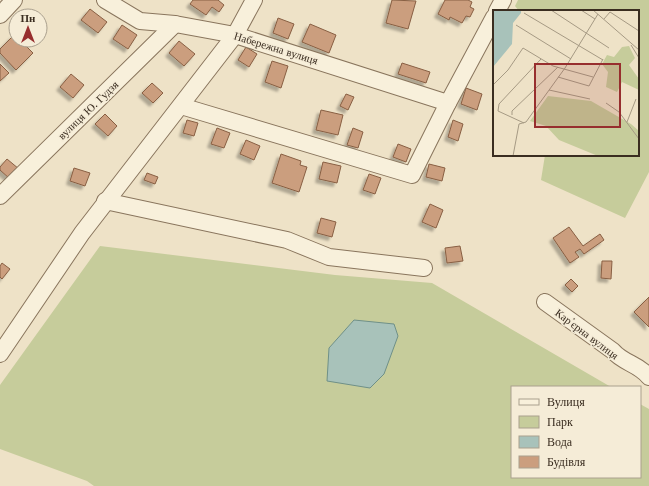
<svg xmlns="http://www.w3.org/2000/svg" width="649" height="486" font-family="'Libre Baskerville',serif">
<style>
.green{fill:#c6cc9b}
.water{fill:#a8c2ba;stroke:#6f9088}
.building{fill:#cb9e7e;stroke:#885f43;filter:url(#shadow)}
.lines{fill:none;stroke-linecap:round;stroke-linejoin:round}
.street-casing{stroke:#89755d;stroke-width:18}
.street{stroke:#f8f0db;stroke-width:16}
.labels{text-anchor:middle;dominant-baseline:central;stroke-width:3;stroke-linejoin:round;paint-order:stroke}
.street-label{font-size:11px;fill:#3a2d20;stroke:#f5ecd7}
.inset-road{fill:none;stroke:#a69a84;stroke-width:1}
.view{fill:#972e2e;fill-opacity:0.15;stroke:#972e2e;stroke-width:2}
.inset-edge{fill:none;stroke:#3a2d20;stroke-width:2}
</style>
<defs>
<filter id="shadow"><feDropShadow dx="-3.5" dy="3.5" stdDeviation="1" flood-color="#0004"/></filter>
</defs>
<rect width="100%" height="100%" fill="#eee2c7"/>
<g class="green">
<path d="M518 0H649V172L625 218 541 180 545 155H638V11H519L515 6Z"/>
<path d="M100 246 335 275 432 283 611 387H512V477H640V404L649 409V486H94L87 481 0 449V385Z"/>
</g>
<path class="water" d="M354 320 394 324 398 336 384 374 370 388 327 381 329 348Z"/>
<g class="building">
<path d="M193 0H218L224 5 219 12 212 7 206 15 190 4Z"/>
<path d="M392 0 416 1 408 29 386 23Z"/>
<path d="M445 0H468L472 2 470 7 474 9 470 17 466 16 462 23 450 17 449 20 438 14Z"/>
<path d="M90 9 107 22 98 33 81 20Z"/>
<path d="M278 18 294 24 288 39 273 33Z"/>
<path d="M310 24 336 35 329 53 302 42Z"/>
<path d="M122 25 137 35 128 49 113 39Z"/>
<path d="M14 35 16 40H20L33 53 16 70 0 53V49Z"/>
<path d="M179 41 195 54 184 66 169 53Z"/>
<path d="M246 47 257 54 249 67 238 60Z"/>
<path d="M272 61 288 66 281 88 265 82Z"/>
<path d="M402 63 430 72 426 83 398 74Z"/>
<path d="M0 64 9 73 0 81Z"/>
<path d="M71 74 84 85 73 98 60 87Z"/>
<path d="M152 83 163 93 153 103 142 93Z"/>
<path d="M466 88 482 94 477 110 461 104Z"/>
<path d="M346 94 354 97 348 110 340 106Z"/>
<path d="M321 110 343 115 338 135 316 130Z"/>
<path d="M105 114 117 126 108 136 95 124Z"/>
<path d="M187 120 198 123 194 136 183 133Z"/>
<path d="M453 120 463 124 458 141 448 137Z"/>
<path d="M217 128 230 133 224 148 211 144Z"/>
<path d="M353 128 363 132 358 148 347 145Z"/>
<path d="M246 140 260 146 254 160 240 154Z"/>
<path d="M398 144 411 149 406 162 393 157Z"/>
<path d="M281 154 301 161 300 165 307 167 299 192 272 183Z"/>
<path d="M7 159 19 169 10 179 0 170V167Z"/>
<path d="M323 162 341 166 337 183 319 179Z"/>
<path d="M429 164 445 168 442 181 426 177Z"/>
<path d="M74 168 90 173 85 186 70 181Z"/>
<path d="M147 173 158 177 155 184 144 180Z"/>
<path d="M369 174 381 178 375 194 363 190Z"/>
<path d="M430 204 443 210 436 228 422 222Z"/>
<path d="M321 218 336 222 332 237 317 233Z"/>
<path d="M569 227 583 246 600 234 604 240 584 254 580 249 575 252 579 257 570 263 553 238Z"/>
<path d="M460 246 463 261 447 263 445 248Z"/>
<path d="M602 261H612L611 279 601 278Z"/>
<path d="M2 263 10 269 2 279 0 277V266Z"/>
<path d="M571 279 578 286 572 292 565 285Z"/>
<path d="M649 297V327L634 312Z"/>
</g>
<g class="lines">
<g class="street-casing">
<g id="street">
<path d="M105 0 140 21 175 24 235 35 448 103"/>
<path d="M497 11 503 0"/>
<path d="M0 15 14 0"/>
<path d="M181 106 412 175 448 103 494 17"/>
<path d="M0 196 175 24"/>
<path d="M105 201 287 240 329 257 424 268"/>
<path d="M545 302 613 351C623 363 639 364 649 377"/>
<path d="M0 354 82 233 235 35 254 0"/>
</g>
</g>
<use href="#street" class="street"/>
</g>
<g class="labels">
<g class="street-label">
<text transform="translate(276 48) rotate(17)">Набережна вулиця</text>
<text transform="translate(88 110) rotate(-44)">вулиця Ю. Гудзя</text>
<text transform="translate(587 334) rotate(37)">Карʼєрна вулиця</text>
</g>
</g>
<g transform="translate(493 10)">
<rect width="146" height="146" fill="#eee2c7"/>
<path d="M136 36 142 48 136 55 146 69V80L129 72 124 82 113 77 115 62 109 54 114 45 121 47 129 37ZM55 86 98 91 138 114 146 121V146H105L66 130 53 116 37 111Z" fill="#c6cc9b"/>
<path d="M0 0H28V3L20 13 19 34 0 57Z" fill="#a8c2ba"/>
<path class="inset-road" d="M58 0 116 38M88 0 102 9M100 0 146 40M31 3 110 50M111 9 117 2 146 21M23 15 78 49M138 35 146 48M65 67 96 76 110 49M0 75 15 60 30 38 60 56 100 67M56 80 97 89M113 93 126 102 146 129M19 105V101L65 57M134 112 143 89M31 113 5 101 6 94 48 49M20 146 26 114 33 112 72 58 105 4"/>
<path class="view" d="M42 54H127V117H42Z"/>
<rect width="146" height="146" class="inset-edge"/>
</g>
<rect x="511" y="386" width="130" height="92" fill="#f5ecd7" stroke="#aaa08e"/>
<rect x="519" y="399" width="20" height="6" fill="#f8f0db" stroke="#aaa08e"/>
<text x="547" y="406" font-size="12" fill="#3a2d20">Вулиця</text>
<rect x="519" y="416" width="20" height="12" fill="#c6cc9b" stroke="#aaa08e"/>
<text x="547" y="426" font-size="12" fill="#3a2d20">Парк</text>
<rect x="519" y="436" width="20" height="12" fill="#a8c2ba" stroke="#aaa08e"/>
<text x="547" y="446" font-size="12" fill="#3a2d20">Вода</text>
<rect x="519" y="456" width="20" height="12" fill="#cb9e7e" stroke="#aaa08e"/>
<text x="547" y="466" font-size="12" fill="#3a2d20">Будівля</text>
<g transform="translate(28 28)"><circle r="19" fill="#f5ecd7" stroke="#aaa08e"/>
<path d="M0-3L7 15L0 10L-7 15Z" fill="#972e2e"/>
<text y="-6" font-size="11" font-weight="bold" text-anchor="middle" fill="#3a2d20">Пн</text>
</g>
</svg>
